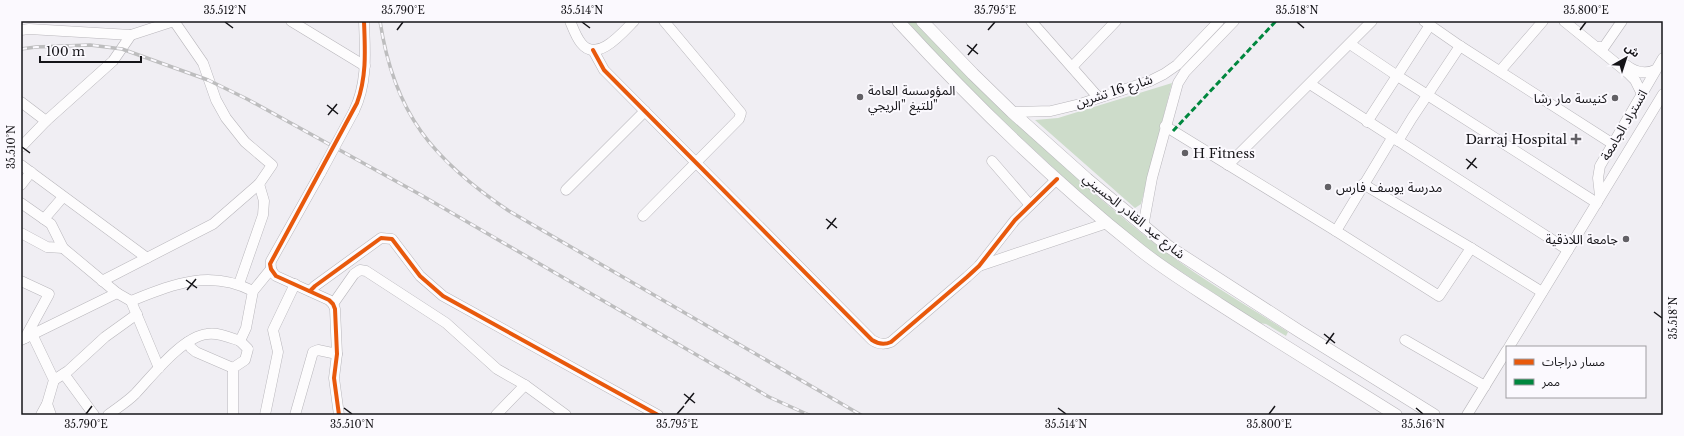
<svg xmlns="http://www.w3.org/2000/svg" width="1684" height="436" font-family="'Libre Baskerville','Noto Sans Arabic',serif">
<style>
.green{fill:#cddcca}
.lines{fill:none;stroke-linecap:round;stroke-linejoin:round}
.minor-casing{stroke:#b8b6bb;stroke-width:11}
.major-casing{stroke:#b8b6bb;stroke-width:13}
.minor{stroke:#fdfcfd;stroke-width:10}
.major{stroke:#fdfcfd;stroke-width:12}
.rail-casing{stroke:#bdbdbe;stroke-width:3.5}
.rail{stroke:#fbf9fe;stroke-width:2;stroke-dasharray:6;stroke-linecap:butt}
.minor-bridge-casing{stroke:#b8b6bb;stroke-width:11;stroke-linecap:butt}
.minor-bridge{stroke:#fdfcfd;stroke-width:10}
.quiet{stroke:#00873e;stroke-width:3;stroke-dasharray:6 3;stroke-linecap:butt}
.cycleway-casing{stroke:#fbf9fe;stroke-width:6}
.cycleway{stroke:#e8590c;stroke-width:4}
.ticks{fill:none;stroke:#151418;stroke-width:1.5}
.poi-dot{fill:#626065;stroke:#fbf9fe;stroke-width:1.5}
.labels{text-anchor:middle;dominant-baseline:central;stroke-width:4;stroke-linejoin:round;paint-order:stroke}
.poi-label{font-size:13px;fill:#151418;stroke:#fbf9fe;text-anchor:start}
.street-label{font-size:13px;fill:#151418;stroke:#fbf9fe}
.neatline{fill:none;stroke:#151418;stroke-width:1.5}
.ticks-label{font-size:10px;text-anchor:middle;fill:#151418}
</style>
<rect width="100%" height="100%" fill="#f0eef3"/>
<g class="green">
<path d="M907 21H917C990 96 1063 170 1144 235 1189 272 1240 301 1288 332L1286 336 1266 324 1259 323 1144 247 1072 185 1015 132 947 66Z"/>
<path d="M1172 83 1141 204 1135 208 1035 120 1058 118Z"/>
</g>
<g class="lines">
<g class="minor-casing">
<g id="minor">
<path d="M291 21 365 66"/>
<path d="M570 21C573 28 576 37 581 43 597 64 623 32 634 21"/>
<path d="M1031 21 1098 97"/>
<path d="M1424 21 1460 46 1613 144"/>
<path d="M1564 21 1628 73 1635 80 1642 94"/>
<path d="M21 30 29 29 131 35"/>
<path d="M1350 44 1396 75 1597 203"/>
<path d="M1597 47H1604L1622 21"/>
<path d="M593 50 604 70 872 340C878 344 884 345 891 342L967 277 979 266 1015 220 1057 179"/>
<path d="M1626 65C1635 72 1644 75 1655 70"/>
<path d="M1072 67 1116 21"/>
<path d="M1500 71 1543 21"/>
<path d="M1310 84 1568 250"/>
<path d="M21 102 46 121"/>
<path d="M354 111C368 82 365 52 364 21"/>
<path d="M1012 112 1051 111 1080 104 1150 81 1164 74 1177 65 1219 21"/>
<path d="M1367 122 1430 25"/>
<path d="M1165 126 1336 231 1439 296 1471 248"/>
<path d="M1398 141 1412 118 1460 46"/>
<path d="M21 147 46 121 113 61 131 35 174 21"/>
<path d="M992 161 1030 205"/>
<path d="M21 165 147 258"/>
<path d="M1228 165 1372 21"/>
<path d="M321 172 271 261C270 267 271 272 276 276L329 300 333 304 335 309 337 354 334 378 339 415"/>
<path d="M1363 184 1471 248 1542 292"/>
<path d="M21 185 31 172"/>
<path d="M566 190 645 111"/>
<path d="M1600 196 1598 178 1600 166 1663 58"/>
<path d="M21 203 51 224 63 248 117 293 131 301 159 368"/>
<path d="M643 216 739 119 741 113 664 21"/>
<path d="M44 219 63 197"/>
<path d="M1143 227 1152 178 1178 83 1185 72 1234 21"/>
<path d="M1336 231 1392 138"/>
<path d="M21 233 47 247 63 248"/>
<path d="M979 266 1107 223"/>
<path d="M21 281 49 294 25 338"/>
<path d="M102 281 213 224 259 184 272 165 245 142 226 118 216 100 203 63 174 21"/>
<path d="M239 284 263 215 264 201 259 184"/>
<path d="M310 291 315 286 381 238 392 239 420 276 443 296 658 415"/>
<path d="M131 301C174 284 209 269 253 291"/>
<path d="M333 304 354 274 360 270 366 271 446 323 497 369 525 385 566 415"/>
<path d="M32 334 54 380 47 404 41 415"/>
<path d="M21 340 117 293"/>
<path d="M1405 340 1485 386"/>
<path d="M188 342 191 348 196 352 233 368"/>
<path d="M1509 347 1663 94"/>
<path d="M64 374 94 415"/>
<path d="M54 380 68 371 105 337 137 314"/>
<path d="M47 404 51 415"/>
<path d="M108 415C117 408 127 402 135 394 152 376 182 337 207 334 218 332 231 338 240 341L246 328 253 291 271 269"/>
<path d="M233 415V368L245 360 248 349 240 341"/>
<path d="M265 415 278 352 273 330 295 284"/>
<path d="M295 415 313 352 318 350 337 354"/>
<path d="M496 415 525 385"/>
<path d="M1467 415 1507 350"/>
</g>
</g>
<g class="major-casing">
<g id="major">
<path d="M898 21C973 103 1053 181 1140 250 1165 270 1193 287 1219 304 1278 342 1337 378 1396 415"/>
<path d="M922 21 973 74 1012 112 1087 179 1169 247 1299 331 1434 415"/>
</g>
</g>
<use href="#minor" class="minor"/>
<use href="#major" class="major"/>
<g class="rail-casing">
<g id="rail">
<path d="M380 21C394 114 433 160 509 211L861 415"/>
<path d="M21 49 36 47 90 45 122 49 208 80 247 99 421 195 769 397 809 415"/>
</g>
</g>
<use href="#rail" class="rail"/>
<g class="minor-bridge-casing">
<path id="minor-bridge" d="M321 172 354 111"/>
</g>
<use href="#minor-bridge" class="minor-bridge"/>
<path class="quiet" d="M1173 131 1276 21"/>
<g class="cycleway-casing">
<g id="cycleway">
<path d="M593 50 604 70 872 340C878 344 884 345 891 342L967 277 979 266 1015 220 1057 179"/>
<path d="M310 291 315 286 381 238 392 239 420 276 443 296 658 415"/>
<path d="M339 415 334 378 337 354 335 309 333 304 329 300 276 276 271 269 270 264 357 103C367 76 365 49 364 21"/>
</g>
</g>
<use href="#cycleway" class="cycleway"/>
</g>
<path class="ticks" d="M225 22 233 28M582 22 590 28M1297 22 1304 28M397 30 403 22M988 30 995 22M1580 30 1586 22M967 45 978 54M968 55 977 44M327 105 338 114M328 115 337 104M22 147 30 153M1466 159 1477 168M1467 169 1476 158M826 219 837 228M827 229 836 218M186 280 197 288M187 290 196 279M1654 312 1662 318M1324 334 1335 343M1326 344 1334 333M684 394 695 403M685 404 694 393M344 408 352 414M1058 408 1066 414M1416 408 1423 414M86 414 92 406M677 414 684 406M1269 414 1275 406"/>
<g class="poi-dot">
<circle cx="860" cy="97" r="4"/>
<circle cx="1615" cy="98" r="4"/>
<path d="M1574 133h4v4h4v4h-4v4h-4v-4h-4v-4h4z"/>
<circle cx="1185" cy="153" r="4"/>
<circle cx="1328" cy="187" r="4"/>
<circle cx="1626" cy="239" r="4"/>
</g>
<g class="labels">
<g class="poi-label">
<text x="868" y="90">المؤوسسة العامة<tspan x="868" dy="15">للتيغ "الريجي"</tspan></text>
<text x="1607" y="98" text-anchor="end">كنيسة مار رشا</text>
<text x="1567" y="139" text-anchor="end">Darraj Hospital</text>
<text x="1193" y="153">H Fitness</text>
<text x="1336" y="187">مدرسة يوسف فارس</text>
<text x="1618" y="239" text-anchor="end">جامعة اللاذقية</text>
</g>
<g class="street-label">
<text transform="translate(1114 91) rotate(-18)">شارع 16 تشرين</text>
<text transform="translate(1624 125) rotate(-60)">اتستراد الجامعة</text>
<text transform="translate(1134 216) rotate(39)">شارع عبد القادر الحسيني</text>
</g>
</g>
<rect width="1684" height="436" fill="none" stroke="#fbf9fe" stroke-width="44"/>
<rect x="1506" y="346" width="140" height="52" fill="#fbf9fe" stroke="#9f9da2"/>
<rect x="1514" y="359" width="20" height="6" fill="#e8590c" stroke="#9f9da2"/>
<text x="1542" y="366" font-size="12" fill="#151418">مسار دراجات</text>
<rect x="1514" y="379" width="20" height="6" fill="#00873e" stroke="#9f9da2"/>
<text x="1542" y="386" font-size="12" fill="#151418">ممر</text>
<g transform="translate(1626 58) rotate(39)" stroke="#fbf9fe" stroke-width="3" paint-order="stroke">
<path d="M0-3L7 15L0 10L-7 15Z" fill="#151418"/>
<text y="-6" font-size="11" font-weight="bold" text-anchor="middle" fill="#151418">ش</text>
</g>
<path d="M40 56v6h101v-6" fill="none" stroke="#151418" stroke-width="2"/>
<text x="46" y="56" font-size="12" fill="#151418" stroke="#fbf9fe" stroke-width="3" paint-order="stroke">100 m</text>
<rect x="22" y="22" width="1640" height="392" class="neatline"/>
<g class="ticks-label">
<text x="225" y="14">35.512°N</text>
<text x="403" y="14">35.790°E</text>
<text x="582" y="14">35.514°N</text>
<text x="995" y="14">35.795°E</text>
<text x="1297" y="14">35.518°N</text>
<text x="1586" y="14">35.800°E</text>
<text transform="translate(11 147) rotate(-90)" y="4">35.510°N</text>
<text transform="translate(1673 318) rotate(-90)" y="4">35.518°N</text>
<text x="86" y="428">35.790°E</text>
<text x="352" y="428">35.510°N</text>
<text x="677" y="428">35.795°E</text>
<text x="1066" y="428">35.514°N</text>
<text x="1269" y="428">35.800°E</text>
<text x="1423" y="428">35.516°N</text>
</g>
</svg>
